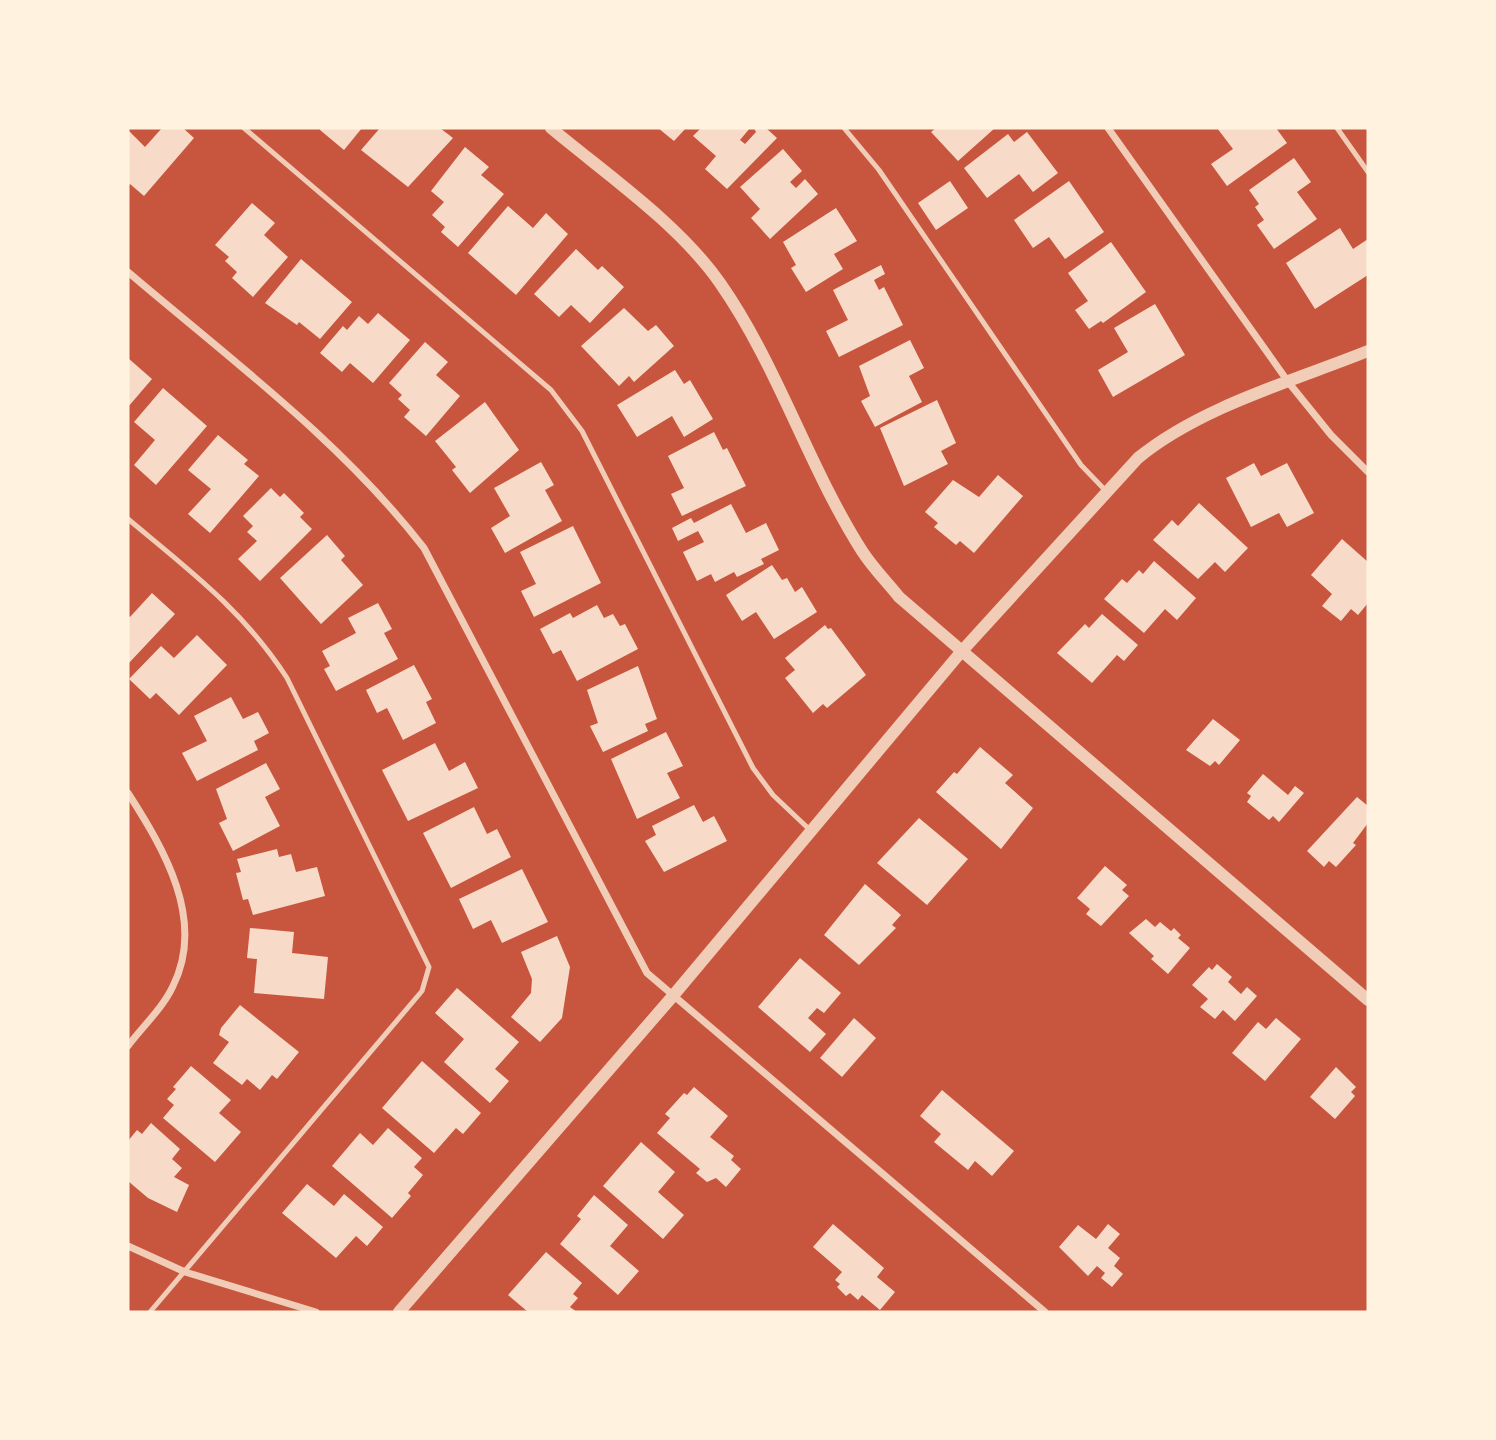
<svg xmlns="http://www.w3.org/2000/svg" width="1496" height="1440" font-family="'Varela Round',sans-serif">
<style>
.building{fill:#f7dbc8}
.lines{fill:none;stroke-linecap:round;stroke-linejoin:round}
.service{stroke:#f1ccb7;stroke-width:5}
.minor{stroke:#f1ccb7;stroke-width:7}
.tertiary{stroke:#f1ccb7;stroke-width:12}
</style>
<rect width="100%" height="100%" fill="#c8553d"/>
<g class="building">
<path d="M162 128H183L194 138 144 196 130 184 128 187V130L145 147Z"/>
<path d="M321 128H362L344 150 320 130Z"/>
<path d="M380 128H440L453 138 408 187 361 150Z"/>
<path d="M658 128H686L674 141Z"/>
<path d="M701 128H750L740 140 745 144 756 132 754 128H766L777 138 727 189 705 169 716 156 693 136Z"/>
<path d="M936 128H995L958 161 931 132Z"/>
<path d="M1217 128H1276L1287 143 1227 186 1211 164 1233 149Z"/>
<path d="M1027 132 1058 173 1033 192 1019 174 987 198 964 168 1008 134 1014 142Z"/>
<path d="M465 147 489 167 481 175 504 194 458 247 441 232 445 227 432 215 444 202 431 191Z"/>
<path d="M783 149 802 171 790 182 796 188 805 179 818 194 770 239 751 218 760 209 740 187Z"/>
<path d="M1294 158 1311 182 1297 192 1317 219 1274 249 1257 225 1264 220 1255 207 1259 204 1249 190Z"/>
<path d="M950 181 968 208 936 230 918 203Z"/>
<path d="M1069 181 1104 232 1065 259 1049 237 1033 248 1014 220Z"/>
<path d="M252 203 275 223 264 235 288 257 253 297 232 278 237 272 225 261 229 257 215 245Z"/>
<path d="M508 206 533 228 546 213 568 234 516 295 468 253Z"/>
<path d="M836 208 857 241 834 254 843 269 806 292 791 268 796 265 783 242Z"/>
<path d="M1340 228 1353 249 1368 239V275L1315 309 1286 263Z"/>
<path d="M1111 242 1146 292 1103 323 1101 321 1089 329 1075 310 1088 301 1068 273Z"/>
<path d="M576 249 598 270 602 266 624 287 590 323 571 305 559 317 534 294Z"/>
<path d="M301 259 352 302 320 339 299 322 297 325 265 303Z"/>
<path d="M881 265 885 274 874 280 879 290 884 287 903 325 839 357 826 331 848 320 833 290Z"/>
<path d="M1155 304 1185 355 1113 397 1098 370 1128 352 1114 328Z"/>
<path d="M624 308 648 331 656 325 674 346 634 382 629 376 619 386 581 346Z"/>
<path d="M378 313 410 340 373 383 350 363 342 372 320 353 343 326 347 330 359 316 368 324Z"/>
<path d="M910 340 924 368 909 376 922 402 875 427 861 401 870 396 859 366Z"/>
<path d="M425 342 448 362 436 375 460 396 426 436 404 417 410 410 398 399 402 395 389 383Z"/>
<path d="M128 358 152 379 128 407Z"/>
<path d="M675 370 684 384 690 380 713 419 684 437 672 416 637 437 617 405Z"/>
<path d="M163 388 207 426 156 485 134 465 155 440 134 422Z"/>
<path d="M937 400 956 443 941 451 948 464 904 486 880 428Z"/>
<path d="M485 402 519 450 470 493 452 470 456 467 435 441Z"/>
<path d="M714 432 723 450 727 448 746 486 682 516 671 494 684 488 668 456Z"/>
<path d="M218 435 248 460 244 464 259 476 210 533 188 514 211 489 188 470Z"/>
<path d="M541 462 554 485 545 490 562 521 505 553 491 528 510 516 494 488Z"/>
<path d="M1254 463 1261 476 1287 463 1314 513 1287 527 1279 513 1251 527 1226 478Z"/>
<path d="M998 475 1023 496 974 553 960 541 956 545 934 527 938 523 925 512 953 480 979 497Z"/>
<path d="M271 488 280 497 284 493 304 513 300 517 312 529 260 581 238 559 257 541 247 532 253 526 243 516Z"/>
<path d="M1199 503 1248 548 1225 572 1215 562 1198 579 1153 540 1172 520 1178 526Z"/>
<path d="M731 504 746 533 766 523 779 550 761 559 764 564 737 577 734 572 715 582 711 574 697 581 683 552 704 542 698 531 678 541 672 528 691 518 694 523Z"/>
<path d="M573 526 601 583 534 617 521 591 536 584 520 552Z"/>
<path d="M327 535 345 556 341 560 363 585 321 624 280 578Z"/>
<path d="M1342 539 1368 562V603L1358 615 1351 609 1341 621 1322 606 1332 594 1311 575Z"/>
<path d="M1154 561 1196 598 1177 620 1165 609 1144 633 1104 599 1122 579 1127 583 1139 570 1143 574Z"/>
<path d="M772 565 782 580 787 578 795 592 802 587 817 612 774 639 756 612 742 621 726 595Z"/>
<path d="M152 593 175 614 128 664V615L130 617Z"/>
<path d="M378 603 392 629 384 633 398 659 336 691 324 669 330 666 322 651 356 633 348 618Z"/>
<path d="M597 605 604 618 613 614 620 626 625 624 638 649 577 681 561 650 553 654 540 629 570 613 573 618Z"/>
<path d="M1102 614 1138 645 1124 661 1117 655 1092 683 1057 653 1085 624 1089 628Z"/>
<path d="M825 625 828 629 831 628 866 675 827 708 823 704 813 713 785 678 795 670 785 658Z"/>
<path d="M197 635 227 665 179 715 156 693 150 699 129 679 161 646 174 658Z"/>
<path d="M414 665 432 699 426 702 436 723 403 740 387 708 377 713 366 690Z"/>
<path d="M638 666 657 719 645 724 648 731 603 752 590 726 598 723 587 690Z"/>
<path d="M231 697 243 719 258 712 269 733 254 741 258 750 197 781 182 753 207 741 194 716Z"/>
<path d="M1213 719 1240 740 1219 765 1215 761 1210 766 1186 750Z"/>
<path d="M666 732 683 766 667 773 680 798 637 819 611 759Z"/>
<path d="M435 743 449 771 465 762 478 788 408 821 382 770Z"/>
<path d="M980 747 1013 775 1005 783 1033 808 1001 849 936 792 954 772 957 774Z"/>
<path d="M266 763 280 789 265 797 280 826 233 851 219 823 227 819 216 789Z"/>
<path d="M1263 774 1288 795 1295 786 1304 793 1279 822 1273 816 1269 820 1247 802 1251 796 1247 793Z"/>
<path d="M1357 797 1368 806V823L1353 843 1356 845 1336 867 1329 861 1324 867 1307 851Z"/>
<path d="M694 805 703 822 714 816 727 841 664 872 645 841 656 835 652 826Z"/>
<path d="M474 807 487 834 497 829 511 857 451 888 423 833Z"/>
<path d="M919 818 968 859 927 905 877 863Z"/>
<path d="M277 849 279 857 291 854 296 872 317 867 325 896 253 915 248 899 243 900 236 873 241 872 237 859Z"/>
<path d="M1105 866 1127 885 1122 890 1129 896 1101 926 1086 914 1090 909 1077 898Z"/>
<path d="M522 869 548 922 502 943 491 920 473 929 459 899Z"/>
<path d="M865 884 901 915 892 925 896 928 859 965 824 935Z"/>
<path d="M1146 919 1155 927 1160 922 1171 931 1174 928 1181 935 1178 938 1190 948 1168 974 1151 959 1154 956 1129 933Z"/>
<path d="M250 928 294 932 292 953 328 957 324 999 254 993 257 959 247 958Z"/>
<path d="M557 936 570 967 562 1018 540 1042 511 1017 531 993 532 979 521 952Z"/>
<path d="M800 958 841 993 824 1013 817 1008 808 1018 826 1034 810 1052 758 1007Z"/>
<path d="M1217 964 1232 977 1228 982 1241 994 1247 987 1257 996 1235 1021 1223 1010 1215 1019 1200 1007 1208 999 1192 985 1209 967 1212 970Z"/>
<path d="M457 988 519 1042 495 1069 509 1081 490 1103 444 1062 464 1039 435 1013Z"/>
<path d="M240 1005 299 1052 277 1079 272 1075 260 1090 247 1079 242 1085 213 1063 229 1042 219 1035 221 1028Z"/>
<path d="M854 1018 876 1038 842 1077 820 1058Z"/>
<path d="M1276 1018 1301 1039 1265 1081 1232 1053 1258 1022 1266 1029Z"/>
<path d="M422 1061 481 1113 463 1134 456 1128 434 1153 382 1108Z"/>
<path d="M191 1066 231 1100 219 1113 241 1132 215 1162 163 1118 174 1105 167 1099 176 1089 173 1087Z"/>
<path d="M1336 1067 1356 1087 1351 1092 1355 1096 1335 1119 1310 1097Z"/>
<path d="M694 1087 728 1116 710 1137 734 1156 731 1160 741 1169 726 1187 716 1178 707 1182 696 1173 700 1169 657 1133 670 1118 665 1114 684 1093 687 1095Z"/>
<path d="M942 1090 1014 1151 992 1176 975 1161 968 1170 934 1142 941 1134 920 1116Z"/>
<path d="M151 1123 180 1149 172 1159 182 1168 174 1177 189 1185 177 1212 148 1198 128 1181V1141L137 1130 142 1134Z"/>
<path d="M388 1128 422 1158 414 1167 423 1175 408 1193 411 1196 392 1218 332 1166 360 1133 373 1145Z"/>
<path d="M641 1142 675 1172 658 1192 684 1215 663 1239 603 1186Z"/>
<path d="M307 1184 334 1206 344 1194 383 1227 367 1246 356 1236 336 1258 282 1213Z"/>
<path d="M594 1195 628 1225 610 1246 639 1271 618 1295 560 1244 581 1219 577 1216Z"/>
<path d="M833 1224 884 1268 877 1277 895 1292 880 1310 862 1295 858 1300 850 1293 846 1296 837 1287 840 1284 835 1280 842 1272 813 1247Z"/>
<path d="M1108 1224 1120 1234 1108 1248 1120 1258 1114 1266 1123 1274 1112 1287 1101 1278 1105 1273 1097 1266 1088 1276 1059 1247 1078 1225 1096 1239Z"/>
<path d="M546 1252 582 1283 573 1294 578 1298 570 1307 577 1312H528L508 1295Z"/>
</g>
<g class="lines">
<g class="service">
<path d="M244 128 551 390 582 431 753 768 773 795 810 830"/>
<path d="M844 128 879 170 1081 465 1105 490"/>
<path d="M1337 128 1368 172"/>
<path d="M128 519C189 570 243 610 287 678L429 967 422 991 150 1312"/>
</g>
<g class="minor">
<path d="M1108 128 1289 383 1331 435 1368 472"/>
<path d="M128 272C230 359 341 441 424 548L647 973 1045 1312"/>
<path d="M128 793C164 849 206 920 173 986 163 1008 142 1027 128 1046"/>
<path d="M128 1246 185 1272 316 1312"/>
</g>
<g class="tertiary">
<path d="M551 128C606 174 679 224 720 283 778 366 808 466 862 551 873 568 887 582 899 597L1368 1000"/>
<path d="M399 1312 672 997 961 652 1138 458C1200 407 1293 381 1368 351"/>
</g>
</g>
<rect width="1496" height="1440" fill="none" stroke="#fff3e0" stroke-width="259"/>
</svg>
